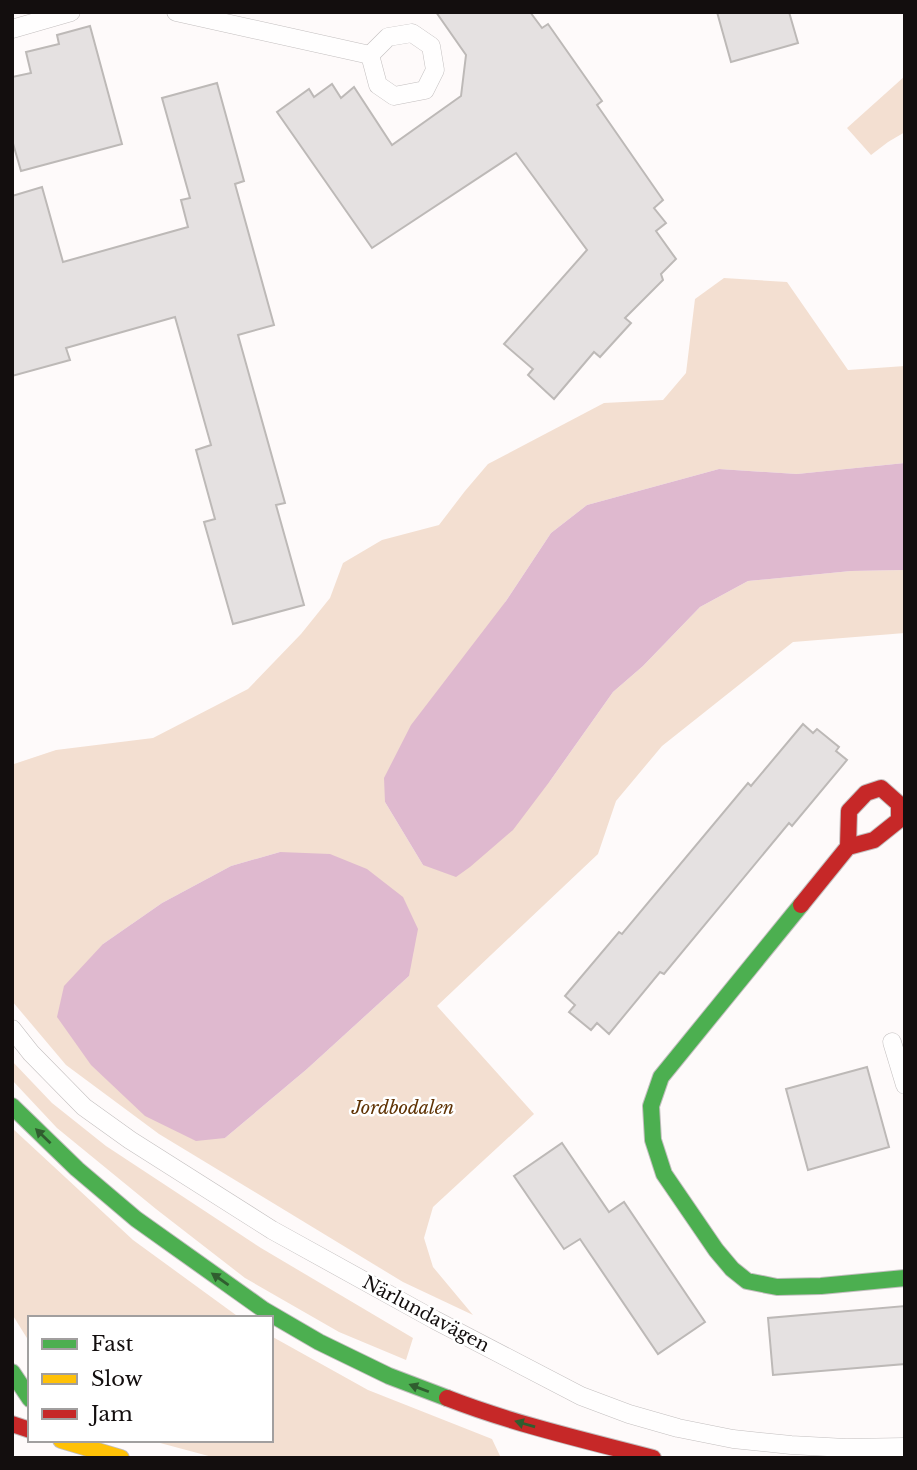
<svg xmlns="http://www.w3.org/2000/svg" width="917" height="1470" font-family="'Libre Baskerville',serif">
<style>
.green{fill:#f3dfd1;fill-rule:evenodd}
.water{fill:#dfb9cf}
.building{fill:#e5e1e1;stroke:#bdb9b7;stroke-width:2}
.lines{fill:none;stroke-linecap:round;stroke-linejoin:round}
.lane-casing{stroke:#c3bfbf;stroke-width:19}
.fast-casing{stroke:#c3bfbf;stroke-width:18}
.slow-casing{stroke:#c3bfbf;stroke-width:18}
.jam-casing{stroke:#c3bfbf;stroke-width:18}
.lane{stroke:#fffefe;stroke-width:18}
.fast{stroke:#4caf50;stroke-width:16}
.slow{stroke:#ffc107;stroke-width:16}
.jam{stroke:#c62828;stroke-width:16}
.oneway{fill:#305e2f}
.labels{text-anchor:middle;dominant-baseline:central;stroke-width:5;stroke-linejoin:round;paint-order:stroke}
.park-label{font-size:18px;font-style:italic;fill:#603406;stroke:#fff}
.street-label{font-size:18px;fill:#130e0e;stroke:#fff}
</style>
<rect width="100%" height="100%" fill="#fefafa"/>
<g class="green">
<path d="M905 76V132L888 142 871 155 847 128Z"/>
<path d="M724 278 787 282 848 370 905 366V463L797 474 719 469 587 505 551 533 506 601 385 802 423 865 550 781 613 692 643 666 700 607 748 581 851 571 905 570V633L793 642 662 746 616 801 598 854 437 1006 534 1114 433 1207 424 1238 433 1267 473 1315 403 1282 159 1134 66 1065 12 1001V767L14 764 56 750 153 738 248 689 301 634 330 598 343 563 382 540 439 525 465 491 488 464 604 403 663 400 686 373 695 299ZM280 852 409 976 307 1069 225 1138 103 944 162 903 231 866Z"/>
<path d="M12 1061 52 1103 106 1146 261 1248 413 1338 406 1360 339 1332 245 1278 156 1209 57 1128 12 1080Z"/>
<path d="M12 1128 133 1240 240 1318H30V1343L12 1314Z"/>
<path d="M271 1336 368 1390 492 1439 501 1458H216L149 1440H271Z"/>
</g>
<g class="water">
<path d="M905 463V570L851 571 748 581 700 607 643 666 613 692 550 781 513 830 470 867 456 877 423 865 385 802 384 778 411 725 506 601 551 533 587 505 719 469 797 474Z"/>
<path d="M280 852 330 854 367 869 403 897 418 929 409 976 307 1069 225 1138 196 1141 145 1116 91 1065 57 1017 64 986 103 944 162 903 231 866Z"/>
</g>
<g class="building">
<path d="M436 12H530L542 28 548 24 602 101 597 105 663 200 654 208 666 223 656 231 676 259 661 274 663 280 625 318 631 323 600 357 594 352 554 399 528 375 533 369 504 344 587 250 516 153 372 248 277 112 309 89 314 97 332 84 341 98 354 87 392 145 461 96 466 55Z"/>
<path d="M717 12H789L798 43 731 62Z"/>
<path d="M90 26 122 144 21 171 12 140V77L31 73 26 52 59 44 57 35Z"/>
<path d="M217 83 244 181 235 184 274 325 238 335 285 503 276 505 304 605 233 624 204 522 215 519 196 450 211 445 175 317 66 348 70 360 12 376V196L42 187 63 262 188 227 181 200 190 198 162 98Z"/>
<path d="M803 724 813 733 817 729 839 747 836 751 847 760 792 826 789 823 664 974 660 972 609 1034 597 1023 591 1030 569 1012 575 1005 565 996 619 932 622 934 748 783 751 786Z"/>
<path d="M867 1067 889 1147 808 1170 786 1089Z"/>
<path d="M562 1143 609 1212 624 1202 705 1322 658 1354 580 1239 564 1249 514 1176Z"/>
<path d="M905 1306V1364L773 1375 768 1318Z"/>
</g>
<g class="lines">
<g class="lane-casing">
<g id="lane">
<path d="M176 12 370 55"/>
<path d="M12 29 71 12"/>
<path d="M412 33 431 46 435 70 425 90 394 96 378 85 370 55 388 37Z"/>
<path d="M12 1029 31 1053 84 1107 130 1140 272 1230 435 1320 581 1396 629 1414 678 1428 733 1439 791 1445 846 1448 905 1447"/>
<path d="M892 1042 905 1085"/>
</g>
</g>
<g class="fast-casing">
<g id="fast">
<path d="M801 905 661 1077 651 1106 653 1140 664 1174 716 1250 732 1269 747 1281 777 1287 821 1286 905 1278"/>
<path d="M12 1106 77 1169 136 1219 264 1310 319 1342 389 1376 447 1398"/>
<path d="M12 1372 30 1399"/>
</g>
</g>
<g class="slow-casing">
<path id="slow" d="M61 1440 121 1458"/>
</g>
<g class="jam-casing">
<g id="jam">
<path d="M801 905 848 847 849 811 866 793 881 788 899 804V820L874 840 848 847"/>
<path d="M447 1398C514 1424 584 1440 653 1458"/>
<path d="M12 1424 30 1430"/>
</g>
</g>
<use href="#lane" class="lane"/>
<use href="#fast" class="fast"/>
<use href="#slow" class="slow"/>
<use href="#jam" class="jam"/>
</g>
<defs><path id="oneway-solid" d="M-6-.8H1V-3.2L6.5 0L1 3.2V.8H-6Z" transform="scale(1.75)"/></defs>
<g class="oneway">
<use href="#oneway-solid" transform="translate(43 1136) rotate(-136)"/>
<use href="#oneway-solid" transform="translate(220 1279) rotate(-145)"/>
<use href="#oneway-solid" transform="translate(419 1388) rotate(-159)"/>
<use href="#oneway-solid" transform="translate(525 1424) rotate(-164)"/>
</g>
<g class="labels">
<g class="park-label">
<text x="403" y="1108">Jordbodalen</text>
</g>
<g class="street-label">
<text transform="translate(426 1314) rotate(28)">Närlundavägen</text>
</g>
</g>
<rect width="917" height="1470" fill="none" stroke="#130e0e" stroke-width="28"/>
<rect x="28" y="1316" width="245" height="126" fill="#ffffff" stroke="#a19f9f" stroke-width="2"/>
<rect x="42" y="1339" width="35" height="10" fill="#4caf50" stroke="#a19f9f" stroke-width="2"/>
<text x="91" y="1351" font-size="21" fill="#130e0e">Fast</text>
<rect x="42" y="1374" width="35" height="10" fill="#ffc107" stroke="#a19f9f" stroke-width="2"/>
<text x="91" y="1386" font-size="21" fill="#130e0e">Slow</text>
<rect x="42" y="1409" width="35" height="10" fill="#c62828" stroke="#a19f9f" stroke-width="2"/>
<text x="91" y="1421" font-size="21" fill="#130e0e">Jam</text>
</svg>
